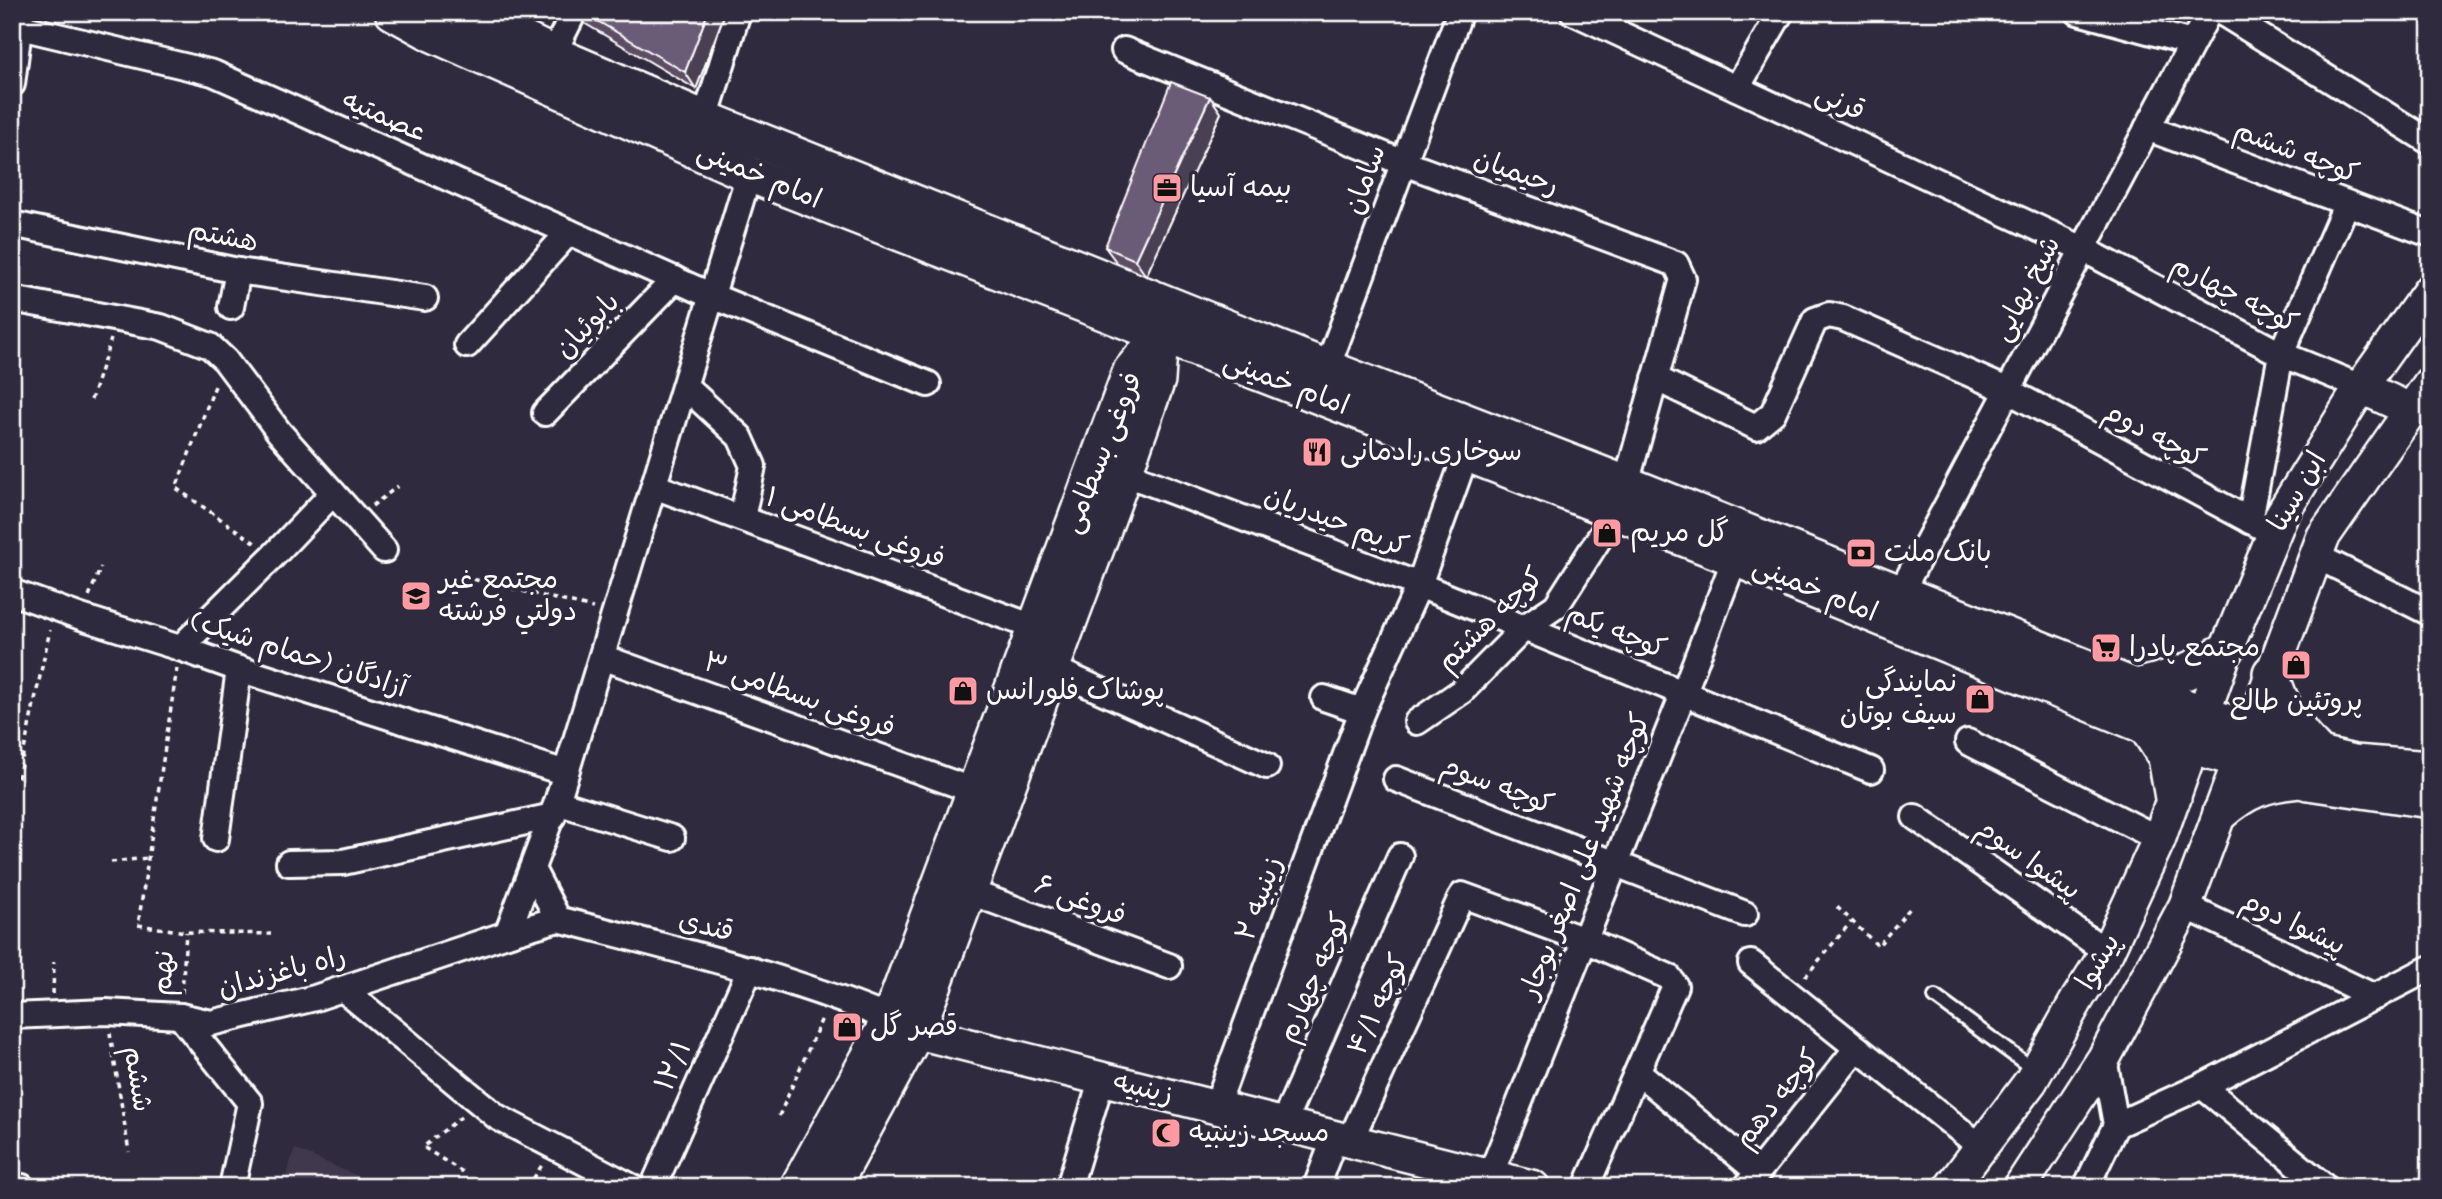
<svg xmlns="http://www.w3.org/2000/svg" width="2442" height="1199" font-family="Mynerve,'Playpen Sans Arabic',sans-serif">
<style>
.built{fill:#41394e}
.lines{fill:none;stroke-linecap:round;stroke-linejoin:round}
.service-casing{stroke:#fff;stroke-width:18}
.minor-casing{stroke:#fff;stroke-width:30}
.tertiary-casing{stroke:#fff;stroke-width:37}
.secondary-casing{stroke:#fff;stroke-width:40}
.path{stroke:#fff;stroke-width:3.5;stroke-dasharray:5 5;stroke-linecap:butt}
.service{stroke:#2f2a3d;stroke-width:12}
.minor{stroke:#2f2a3d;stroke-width:24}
.tertiary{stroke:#2f2a3d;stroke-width:32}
.secondary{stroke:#2f2a3d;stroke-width:35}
.wall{fill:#5b4e65;stroke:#fff;stroke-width:2}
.shaded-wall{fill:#4a4053;stroke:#fff;stroke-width:2}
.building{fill:#6a5b76;stroke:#fff;stroke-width:2}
.labels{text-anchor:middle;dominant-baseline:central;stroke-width:7;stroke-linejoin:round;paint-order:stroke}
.street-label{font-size:28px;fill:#fff;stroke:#2f2a3d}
.poi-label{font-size:28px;fill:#fff;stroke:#2f2a3d;text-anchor:start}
</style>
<rect width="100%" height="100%" fill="#2f2a3d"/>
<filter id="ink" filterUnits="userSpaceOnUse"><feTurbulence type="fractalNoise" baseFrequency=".0143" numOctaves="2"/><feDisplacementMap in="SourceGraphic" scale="14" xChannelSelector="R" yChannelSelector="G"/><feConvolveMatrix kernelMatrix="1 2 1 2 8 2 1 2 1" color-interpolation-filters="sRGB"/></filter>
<g filter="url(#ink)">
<path class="built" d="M295 1149 383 1187H282Z"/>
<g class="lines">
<g class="service-casing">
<path id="service" d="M1935 997 2036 1071"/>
</g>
<g class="minor-casing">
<g id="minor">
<path d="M1573 12 2083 249 2281 354 2361 387"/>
<path d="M2078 12 2192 43"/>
<path d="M2221 12 2430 142"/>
<path d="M20 27 213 73 712 296 928 384"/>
<path d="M1124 50 1404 163 1676 264 1683 279 1626 484"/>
<path d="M553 54 574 12"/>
<path d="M12 84 21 13"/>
<path d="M1737 88 1781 12"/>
<path d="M705 119 738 12"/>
<path d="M2147 128 2424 232"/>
<path d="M12 224 238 271 425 298"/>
<path d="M12 299 161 327 210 346 225 360 279 432 384 550"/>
<path d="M231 307 238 271"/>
<path d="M467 345 569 232"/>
<path d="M1327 368 1460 12"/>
<path d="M1655 378 1756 427 1773 413 1815 320 1829 315 1843 318 2007 390 2273 533"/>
<path d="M685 386 740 437 753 466 742 518"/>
<path d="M545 413 675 279"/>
<path d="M1124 473 1419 585 1871 770"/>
<path d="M654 486 1036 628"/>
<path d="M2250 521 2281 354 2346 205"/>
<path d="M2316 556 2430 613"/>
<path d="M12 592 81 617 180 648 239 669 566 773"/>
<path d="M1894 605 2209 12"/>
<path d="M180 648 273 556 333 493"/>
<path d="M602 657 975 791"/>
<path d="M1051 668 1267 766"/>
<path d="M1324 698 1362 711"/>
<path d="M1417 722 1462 691 1525 627 1556 606 1616 512"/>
<path d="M1968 742 2159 839"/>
<path d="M1396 779 1745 914"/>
<path d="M557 802 672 838"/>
<path d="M1915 817 2107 952"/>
<path d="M216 839 239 669"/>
<path d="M289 863 343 862 553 816"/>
<path d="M532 869 558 919C671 948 783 974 890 1019"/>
<path d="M970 892 1169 966"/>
<path d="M2185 906 2375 997"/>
<path d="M507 934 557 802 749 174"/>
<path d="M1751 963 1981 1147"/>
<path d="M343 989 497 1117 632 1187"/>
<path d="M12 1016 106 1012 180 1016 211 1023 315 998 507 934 558 919"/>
<path d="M180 1016 250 1103 232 1187"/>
<path d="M1638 1072 1758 1172"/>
<path d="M2202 1086 2325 1187"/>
<path d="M1216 1107 1362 711 1419 585 1466 454"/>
<path d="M1283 1124 1400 856"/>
<path d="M2116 1125 2202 1086 2430 968"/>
<path d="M1350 1141 1462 895 1585 940 1669 977 1675 986 1586 1187"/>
<path d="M1490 1176 1684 692 1735 558"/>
<path d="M21 1187H22"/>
<path d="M653 1187 750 969"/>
<path d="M1069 1187 1102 1078"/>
<path d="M1316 1187 1335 1137"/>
<path d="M1746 1187 1857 1048"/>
<path d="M2086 1187 2116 1125 2104 1058"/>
</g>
</g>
<g class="tertiary-casing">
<g id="tertiary">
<path d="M2361 387 2411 410"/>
<path d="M916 1032 1533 1187"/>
<path d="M1951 1187 2031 1081 2078 998 2107 952 2159 839 2226 650 2282 514 2361 387 2430 290"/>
<path d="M2020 1187 2104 1058 2185 906 2323 537 2430 383"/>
</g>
</g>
<g class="secondary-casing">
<g id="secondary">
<path d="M393 12 433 34 749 174 1735 558 2192 745 2308 782 2430 800"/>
<path d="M466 12 553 54 705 119 1327 368 1626 484 2203 714 2320 755 2354 763 2430 769"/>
<path d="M2271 673C2280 707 2295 730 2320 755"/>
<path d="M2136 687C2171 679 2195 670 2226 650"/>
<path d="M2145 725 2166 757 2173 798"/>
<path d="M2221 812C2246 790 2266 783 2299 780"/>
<path d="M798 1187 890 1019 1131 371 1160 336 1168 317"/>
<path d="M832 1187 916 1032 1124 473 1157 380 1160 336"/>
</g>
</g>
<g class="path">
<path d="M215 386 176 488 255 543"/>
<path d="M91 400 111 339"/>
<path d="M372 506 398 486"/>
<path d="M464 577 593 608"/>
<path d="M89 596 101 567"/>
<path d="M177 668 138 925 186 932 271 934"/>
<path d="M18 778 50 630"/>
<path d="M111 862 147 858"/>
<path d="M1837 907 1878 946 1911 907"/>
<path d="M1805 977 1851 922"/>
<path d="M182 993 186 932"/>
<path d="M53 994 54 962"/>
<path d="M110 1033 129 1152"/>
<path d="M779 1116 823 1016"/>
<path d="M461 1117 423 1147 466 1174"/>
<path d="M528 1187 542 1165"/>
</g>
<use href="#service" class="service"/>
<use href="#minor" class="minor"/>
<use href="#tertiary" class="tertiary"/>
<use href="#secondary" class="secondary"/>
</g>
<g class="wall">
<path d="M576 12H725L696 89 584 23Z"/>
<path d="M1210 97 1221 113 1146 276 1117 263 1105 247Z"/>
</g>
<g class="shaded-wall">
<path d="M708 12H725L696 89 685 72Z"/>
<path d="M1210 97 1221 113 1146 276 1135 260Z"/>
</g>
<g class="building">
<path d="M582 12H708L685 72Z"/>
<path d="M1171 82 1210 97 1135 260 1105 247Z"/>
</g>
</g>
<defs>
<g id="office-square" transform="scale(1.575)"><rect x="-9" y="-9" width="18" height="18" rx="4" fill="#ff9aa2" stroke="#2f2a3d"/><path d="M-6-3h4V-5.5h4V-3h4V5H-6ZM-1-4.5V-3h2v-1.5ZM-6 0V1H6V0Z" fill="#111"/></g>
<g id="restaurant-square" transform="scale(1.575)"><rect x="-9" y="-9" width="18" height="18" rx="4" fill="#ff9aa2" stroke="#2f2a3d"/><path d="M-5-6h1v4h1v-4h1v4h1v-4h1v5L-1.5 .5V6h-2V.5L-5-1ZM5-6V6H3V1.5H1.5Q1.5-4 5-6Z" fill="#111"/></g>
<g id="shop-square" transform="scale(1.575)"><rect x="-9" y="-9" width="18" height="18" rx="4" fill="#ff9aa2" stroke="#2f2a3d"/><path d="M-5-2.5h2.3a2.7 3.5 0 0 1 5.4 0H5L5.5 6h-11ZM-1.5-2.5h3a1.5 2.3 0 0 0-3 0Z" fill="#111"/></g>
<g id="bank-square" transform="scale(1.575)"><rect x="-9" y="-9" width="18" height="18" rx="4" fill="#ff9aa2" stroke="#2f2a3d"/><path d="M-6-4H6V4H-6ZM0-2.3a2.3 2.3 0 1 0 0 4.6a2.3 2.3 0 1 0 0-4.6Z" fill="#111"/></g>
<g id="school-square" transform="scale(1.575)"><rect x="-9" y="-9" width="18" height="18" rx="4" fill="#ff9aa2" stroke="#2f2a3d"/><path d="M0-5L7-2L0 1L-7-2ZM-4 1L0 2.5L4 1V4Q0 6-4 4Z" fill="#111"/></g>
<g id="supermarket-square" transform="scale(1.575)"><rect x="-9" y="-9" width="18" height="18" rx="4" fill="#ff9aa2" stroke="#2f2a3d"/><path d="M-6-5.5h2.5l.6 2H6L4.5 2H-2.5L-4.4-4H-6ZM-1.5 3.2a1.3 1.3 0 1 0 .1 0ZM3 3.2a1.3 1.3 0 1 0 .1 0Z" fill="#111"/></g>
<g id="mosque-square" transform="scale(1.575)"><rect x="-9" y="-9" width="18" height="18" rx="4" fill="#ff9aa2" stroke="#2f2a3d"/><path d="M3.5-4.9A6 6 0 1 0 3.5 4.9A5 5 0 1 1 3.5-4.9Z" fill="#111"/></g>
</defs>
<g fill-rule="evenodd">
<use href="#office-square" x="1167" y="188"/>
<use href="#restaurant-square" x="1317" y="452"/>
<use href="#shop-square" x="1607" y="533"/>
<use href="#bank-square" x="1861" y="553"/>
<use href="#school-square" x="416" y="596"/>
<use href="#supermarket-square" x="2106" y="648"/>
<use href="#shop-square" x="2296" y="665"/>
<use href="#shop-square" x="963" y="691"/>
<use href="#shop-square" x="1980" y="699"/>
<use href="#shop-square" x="847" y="1027"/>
<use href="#mosque-square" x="1166" y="1133"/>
</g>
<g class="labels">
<g class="street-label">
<text transform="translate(1840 103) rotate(25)">قرنی</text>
<text transform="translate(384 117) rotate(24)">عصمتیه</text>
<text transform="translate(2296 153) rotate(21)">کوچه ششم</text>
<text transform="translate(1516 173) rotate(20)">رحیمیان</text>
<text transform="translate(759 176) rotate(23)">امام خمینی</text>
<text transform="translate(1366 180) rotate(-70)">سامان</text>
<text transform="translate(223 237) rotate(11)">هشتم</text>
<text transform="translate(2027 289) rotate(-62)">شیخ بهایی</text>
<text transform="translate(2234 295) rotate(27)">کوچه چهارم</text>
<text transform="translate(588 326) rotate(-46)">بابوئیان</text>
<text transform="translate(1286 384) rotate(21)">امام خمینی</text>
<text transform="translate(2154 436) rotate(28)">کوچه دوم</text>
<text transform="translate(1103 453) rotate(-68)">فروغی بسطامی</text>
<text transform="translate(2298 492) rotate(-60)">ابن سینا</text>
<text transform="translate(1336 522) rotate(21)">کریم حیدریان</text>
<text transform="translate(855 529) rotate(20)">فروغی بسطامی ۱</text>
<text transform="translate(1815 590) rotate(22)">امام خمینی</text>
<text transform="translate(1491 620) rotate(-44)">کوچه هشتم</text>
<text transform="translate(1616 632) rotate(22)">کوچه یکم</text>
<text transform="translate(298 655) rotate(18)">آزادگان (حمام شیک)</text>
<text transform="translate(799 696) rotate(20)">فروغی بسطامی ۳</text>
<text transform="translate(1497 786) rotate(21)">کوچه سوم</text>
<text transform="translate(1586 856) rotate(-68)">کوچه شهید علی اصغر بوجار</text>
<text transform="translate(2028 860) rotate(35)">پیشوا سوم</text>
<text transform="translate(1260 899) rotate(-70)">زینبیه ۲</text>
<text transform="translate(1080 901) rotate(21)">فروغی ۶</text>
<text transform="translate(2293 924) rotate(26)">پیشوا دوم</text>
<text transform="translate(706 927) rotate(14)">قندی</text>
<text transform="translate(2099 962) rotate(-60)">پیشوا</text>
<text transform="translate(164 973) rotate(-86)">نهم</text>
<text transform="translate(282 973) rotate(-15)">راه باغزندان</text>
<text transform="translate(1315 978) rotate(-66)">کوچه چهارم</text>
<text transform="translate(1379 1005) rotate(-65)">کوچه ۴/۱</text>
<text transform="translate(674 1066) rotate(-66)">۱۲/۱</text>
<text transform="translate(137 1079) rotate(81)">ششم</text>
<text transform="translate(1143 1089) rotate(14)">زینبیه</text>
<text transform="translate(1778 1099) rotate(-51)">کوچه دهم</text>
</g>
<g class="poi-label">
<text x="1190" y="188">بیمه آسیا</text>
<text x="1340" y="452">سوخاری رادمانی</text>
<text x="1630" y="533">گل مریم</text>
<text x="1884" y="553">بانک ملت</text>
<text x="439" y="580">مجتمع غير<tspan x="439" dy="32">دولتي فرشته</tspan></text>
<text x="2129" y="648">مجتمع پادرا</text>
<text x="1957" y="683" text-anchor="end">نمایندگی<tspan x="1957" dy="32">سیف بوتان</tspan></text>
<text x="986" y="691">پوشاک فلورانس</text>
<text x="2296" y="702" text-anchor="middle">پروتئین طالع</text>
<text x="870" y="1027">قصر گل</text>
<text x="1189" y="1133">مسجد زینبیه</text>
</g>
</g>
<rect width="2442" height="1199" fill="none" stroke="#2f2a3d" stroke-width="42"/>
<rect x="21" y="21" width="2400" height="1157" fill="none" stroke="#fff" stroke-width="2.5" filter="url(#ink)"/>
</svg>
